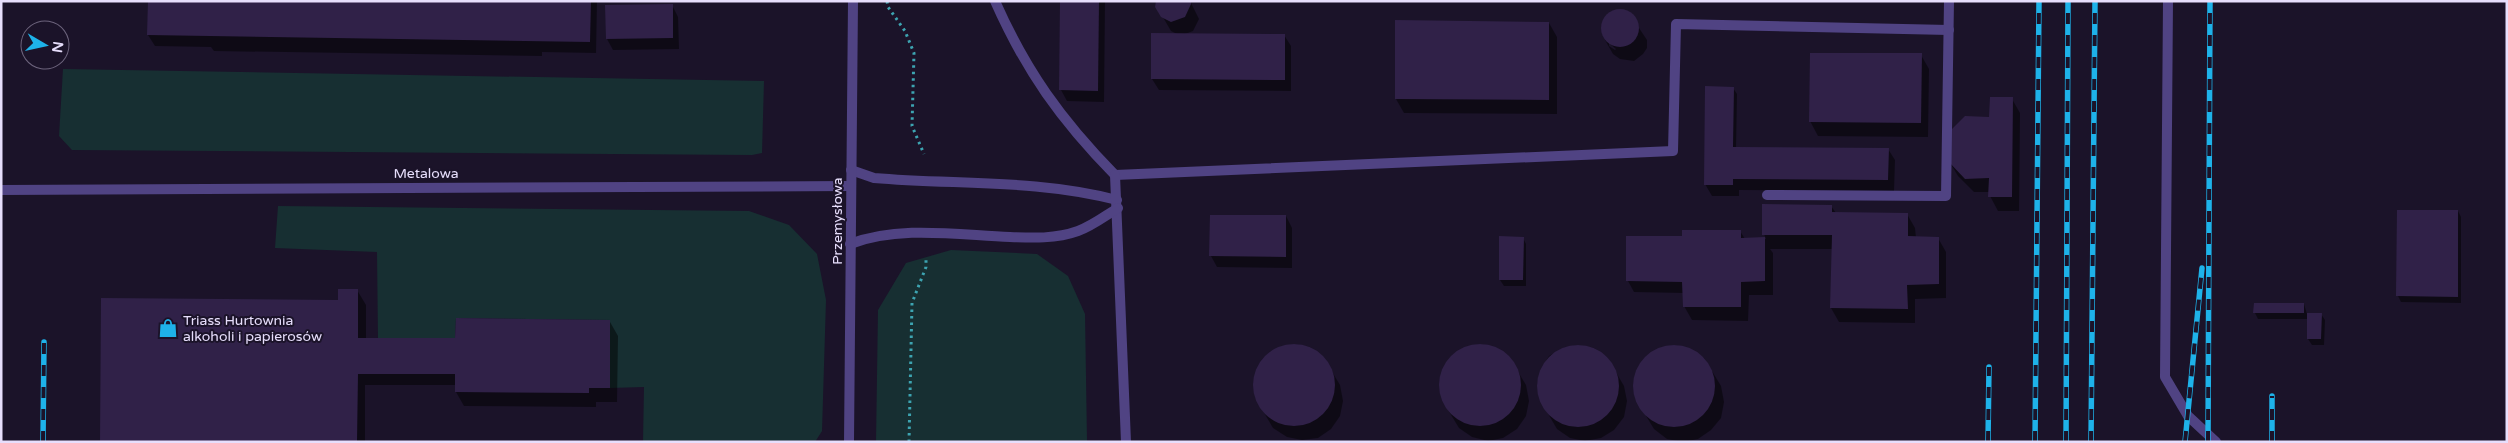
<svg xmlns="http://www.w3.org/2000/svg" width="2508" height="443" font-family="'Varela Round',sans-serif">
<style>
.green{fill:#172f32}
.shadow{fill:#0007;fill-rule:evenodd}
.building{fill:#302148}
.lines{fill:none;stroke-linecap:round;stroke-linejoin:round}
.path{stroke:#3da4b1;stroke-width:3;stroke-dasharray:2.5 4;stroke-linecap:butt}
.service{stroke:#504383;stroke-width:10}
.minor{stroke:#504383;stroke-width:10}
.tertiary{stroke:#504383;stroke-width:10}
.rail-casing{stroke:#1eb2e9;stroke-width:5.5}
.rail{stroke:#1b1329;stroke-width:4;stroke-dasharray:11;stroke-linecap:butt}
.labels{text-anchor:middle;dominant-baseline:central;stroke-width:4;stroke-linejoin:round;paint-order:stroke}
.street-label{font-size:14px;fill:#e7defc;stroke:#1b1329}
.poi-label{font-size:14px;fill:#e7defc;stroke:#1b1329;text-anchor:start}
</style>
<rect width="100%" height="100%" fill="#1b1329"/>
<g class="green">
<path d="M63 69 764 81 762 153 752 155 72 150 59 136Z"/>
<path d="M278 206 749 211 789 225 817 254 826 300 822 431 815 442H643L644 387 610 388V320L456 318 455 338H378L377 252 275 248Z"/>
<path d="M951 250 1037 254 1068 276 1085 314 1087 442H876L878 310 906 263Z"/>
</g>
<g class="shadow">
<path d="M149 1H597L596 53 542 52V56L214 51 211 47 155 46 148 35Z"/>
<path d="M1061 1H1105L1104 102 1067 101 1061 90Z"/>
<path d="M1190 1 1199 19 1193 31 1185 34 1284 35 1291 46V91L1159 90 1152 79 1177 34 1171 31 1157 7Z"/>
<path d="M672 5 678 17 679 49 613 50 607 39Z"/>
<path d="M1614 11 1629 13 1647 40V48L1643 54 1634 61 1620 59 1613 54 1605 40 1602 32 1605 18ZM1609 43 1616 49 1615 50 1609 46Z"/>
<path d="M1549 23 1557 37V114L1404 113 1396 99Z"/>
<path d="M1921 55 1929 69 1928 137 1818 136 1810 121Z"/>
<path d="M1733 88 1737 94 1736 148 1888 149 1895 160 1894 191 1739 190V196H1712L1705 184Z"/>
<path d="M2012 99 2020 113 2019 211H1998L1990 196V192H1974L1958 176 1949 161Z"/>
<path d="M1831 206 1836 213 1907 214 1915 228 1916 238H1938L1946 252V298L1915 299V323L1839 322 1831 308 1833 249H1770L1773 253V295H1749L1748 321 1692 320 1684 306V293L1634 292 1628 281 1627 237H1681L1740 231 1745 239H1766L1764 234Z"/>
<path d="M2458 211 2461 217V303L2401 302 2398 296Z"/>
<path d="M1286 216 1292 228V268L1217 267 1211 256Z"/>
<path d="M1523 238 1526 244V286H1504L1500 280Z"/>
<path d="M357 290 366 305V339L454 340 610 322 618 336 617 402H596V407L464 406 456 392V385H365V442H102Z"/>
<path d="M2304 304 2307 314H2321L2325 320 2324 345H2312L2308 339V319H2258L2255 313V305Z"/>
<path d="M1295 344 1310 347 1323 357 1340 385 1343 401 1340 416 1331 429 1318 438 1302 440 1287 437 1273 428 1256 399 1254 384 1257 368 1267 355 1280 347Z"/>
<path d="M1481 344 1497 348 1509 357 1526 385 1529 401 1526 416 1517 429 1503 438 1488 441 1472 437 1459 428 1442 400 1440 384 1443 369 1452 356 1466 347Z"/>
<path d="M1578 345 1594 348 1607 357 1624 386 1627 401 1624 417 1614 430 1601 438 1585 441 1570 438 1557 429 1540 400 1537 384 1541 369 1549 356 1563 348Z"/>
<path d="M1675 345 1691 349 1704 358 1721 386 1724 402 1721 418 1711 430 1698 439 1683 442 1667 439 1654 429 1637 401 1634 385 1638 370 1646 357 1660 348Z"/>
</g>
<g class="building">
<path d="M148 1H591L590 42 147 35Z"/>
<path d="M1060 1H1099L1098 91 1059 90Z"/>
<path d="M1156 1H1191V4L1185 17 1171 22 1161 17 1155 7Z"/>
<path d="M673 4V38L606 39 605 5Z"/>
<circle cx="1620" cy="28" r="19"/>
<path d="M1395 20 1549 22V100L1395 99Z"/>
<path d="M1151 33 1285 34V80L1151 79Z"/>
<path d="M1810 53H1922L1921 123 1809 122Z"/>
<path d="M1705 86 1734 87 1733 147 1889 148 1888 180 1733 179V185H1704Z"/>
<path d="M1990 97H2013L2012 197H1988L1989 178 1965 179 1948 161V133L1965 116 1989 117Z"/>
<path d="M1762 204 1832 205V212L1908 213V236L1939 237V284L1907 285 1908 309 1830 308 1832 235H1762Z"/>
<path d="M2397 210H2458V297L2396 296Z"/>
<path d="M1210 215H1286V257L1209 256Z"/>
<path d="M1682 230H1741V238L1765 237V281L1741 282V307H1683L1682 282 1626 281V236H1682Z"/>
<path d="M1499 236 1524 237 1523 280H1499Z"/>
<path d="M338 289H358V338H455L456 318 610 320V388H589V393L455 392V374H358L357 442H100L101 298 338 300Z"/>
<path d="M2254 303H2304V313H2253Z"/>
<path d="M2307 313H2322L2321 339H2307Z"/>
<circle cx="1480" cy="385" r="41"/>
<circle cx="1294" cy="385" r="41"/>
<circle cx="1674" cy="386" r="41"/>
<circle cx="1578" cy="386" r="41"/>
</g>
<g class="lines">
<g class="path">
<path d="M887 1 888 7 905 31 914 53 912 126 924 154"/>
<path d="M909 442 912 303 926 267V259"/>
</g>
<g class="service">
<path d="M995 1C1026 71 1061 120 1115 175L1673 151 1676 24 1949 30"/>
<path d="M2168 1 2165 377 2188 416 2216 442"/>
<path d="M851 170 874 178C956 185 1037 179 1117 200"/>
<path d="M1115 175 1126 442"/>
<path d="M1767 195 1946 196 1949 1"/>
<path d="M850 244C899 225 958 235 1010 237 1032 238 1056 239 1078 231 1092 226 1105 216 1118 208"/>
</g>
<path class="minor" d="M1 190 850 186"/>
<path class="tertiary" d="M849 442 853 1"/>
<g class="rail-casing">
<g id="rail">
<path d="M43 442 44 342"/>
<path d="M1988 442 1989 367"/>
<path d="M2035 442 2039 1"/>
<path d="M2066 442 2068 1"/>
<path d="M2091 442 2095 1"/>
<path d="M2185 442 2202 268"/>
<path d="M2208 442 2210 1"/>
<path d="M2272 442V396"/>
</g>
</g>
<use href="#rail" class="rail"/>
</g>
<defs>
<g id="shop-bare" transform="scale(1.5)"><path d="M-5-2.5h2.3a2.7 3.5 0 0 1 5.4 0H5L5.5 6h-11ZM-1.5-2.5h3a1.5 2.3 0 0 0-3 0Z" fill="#1eb2e9" stroke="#1b1329" stroke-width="2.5" paint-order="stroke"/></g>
</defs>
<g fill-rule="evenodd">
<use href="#shop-bare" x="168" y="328"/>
</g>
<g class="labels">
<g class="street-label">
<text x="426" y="173">Metalowa</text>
<text transform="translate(837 221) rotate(-90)">Przemysłowa</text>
</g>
<g class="poi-label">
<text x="183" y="320">Triass Hurtownia<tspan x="183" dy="16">alkoholi i papierosów</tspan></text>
</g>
</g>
<rect width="2508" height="443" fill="none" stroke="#e7defc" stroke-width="5"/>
<g transform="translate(45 45) rotate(99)"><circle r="24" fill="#1b1329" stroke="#6d647d"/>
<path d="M0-4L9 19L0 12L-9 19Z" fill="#1eb2e9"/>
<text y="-8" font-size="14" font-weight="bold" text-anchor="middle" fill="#e7defc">N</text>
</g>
</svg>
